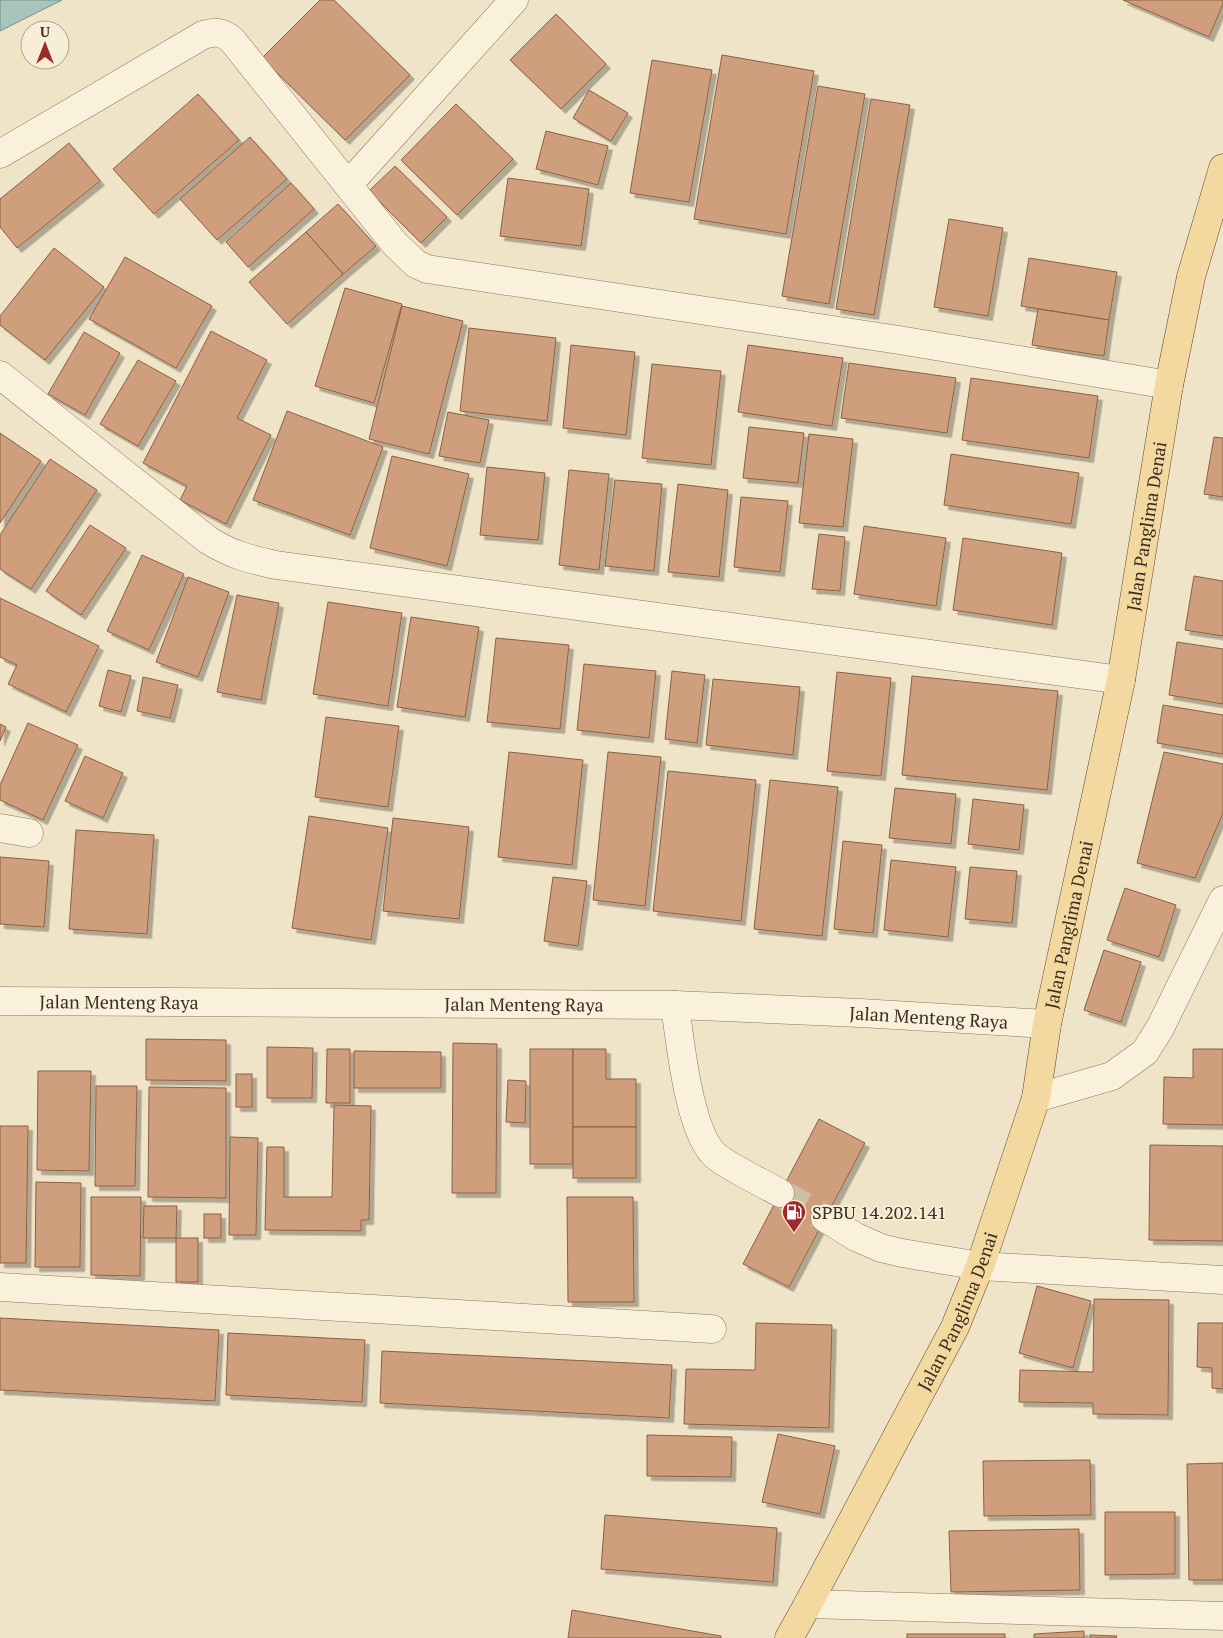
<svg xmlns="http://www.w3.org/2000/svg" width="1223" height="1638" font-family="'PT Serif',serif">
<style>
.water{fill:#a9c4bc;stroke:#6f938a}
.building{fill:#cf9f7d;stroke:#8d5f41;filter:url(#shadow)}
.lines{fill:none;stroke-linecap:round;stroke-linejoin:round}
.minor-tunnel{stroke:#ccc0a6;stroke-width:28;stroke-dasharray:28 14;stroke-linecap:butt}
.minor-casing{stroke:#8d765c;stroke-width:29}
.major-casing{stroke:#5b4430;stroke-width:29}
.minor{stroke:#faf1dc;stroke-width:28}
.major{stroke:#f3d9a0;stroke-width:28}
.labels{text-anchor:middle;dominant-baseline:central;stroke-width:4;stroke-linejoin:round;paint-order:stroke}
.street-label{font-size:18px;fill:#3d2e20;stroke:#f7eed8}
.poi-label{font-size:18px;fill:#3d2e20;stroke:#f7eed8;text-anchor:start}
</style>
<defs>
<filter id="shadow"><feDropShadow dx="4.5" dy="4.5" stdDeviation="0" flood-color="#0004"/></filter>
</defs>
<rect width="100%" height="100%" fill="#f0e4c8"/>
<path class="water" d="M0 0H62L0 31Z"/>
<g class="building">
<path d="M320 0H334L410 75 345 140 262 58Z"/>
<path d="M1123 0H1223V4L1209 37Z"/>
<path d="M556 14 606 64 561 109 510 60Z"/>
<path d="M722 55 814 71 786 234 694 219Z"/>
<path d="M652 60 712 70 689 202 630 193Z"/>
<path d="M818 86 865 94 829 304 782 296Z"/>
<path d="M589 90 628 113 611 141 573 118Z"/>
<path d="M198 94 239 140 154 214 113 169Z"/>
<path d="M871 99 910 105 874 315 836 309Z"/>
<path d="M456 104 513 159 457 215 401 160Z"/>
<path d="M546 131 608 146 598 185 536 169Z"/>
<path d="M250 137 287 179 217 240 180 199Z"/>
<path d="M69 143 100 181 17 248 0 227V199Z"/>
<path d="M395 166 447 217 421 243 369 191Z"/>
<path d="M508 178 589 189 581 246 500 236Z"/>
<path d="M291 183 314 209 248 267 226 242Z"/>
<path d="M338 204 376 246 343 274 306 232Z"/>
<path d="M949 219 1003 228 988 316 934 307Z"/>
<path d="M306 232 343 274 287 324 249 282Z"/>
<path d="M54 248 104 287 45 360 0 325V316Z"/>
<path d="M125 257 212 306 176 368 89 319Z"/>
<path d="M1029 258 1117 272 1109 320 1021 306Z"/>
<path d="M345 288 402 304 374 403 315 386Z"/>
<path d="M402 306 463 321 429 454 369 439Z"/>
<path d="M1038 309 1109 320 1104 356 1032 345Z"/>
<path d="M469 328 556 338 547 421 460 411Z"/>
<path d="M211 331 267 360 237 418 271 435 226 524 180 500 187 486 143 463Z"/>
<path d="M84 332 120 353 85 415 48 394Z"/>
<path d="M571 345 635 352 626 435 563 428Z"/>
<path d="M748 345 843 358 832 426 738 412Z"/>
<path d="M138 360 176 381 138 446 100 424Z"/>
<path d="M849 363 956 378 947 433 841 418Z"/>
<path d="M652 364 721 371 711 465 642 458Z"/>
<path d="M971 378 1098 396 1089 458 962 440Z"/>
<path d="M287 411 383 447 350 535 253 500Z"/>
<path d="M448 412 489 420 480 463 439 456Z"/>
<path d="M749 427 804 433 798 483 743 478Z"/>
<path d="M0 433 41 461 0 523Z"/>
<path d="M809 434 853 439 843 527 799 523Z"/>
<path d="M1214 437 1223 438V497L1204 494Z"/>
<path d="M951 454 1079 473 1071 524 944 505Z"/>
<path d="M392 456 469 474 447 566 370 548Z"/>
<path d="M50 459 97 490 31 589 0 569V535Z"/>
<path d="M487 467 545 473 538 540 480 535Z"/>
<path d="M569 470 609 474 599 570 559 565Z"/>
<path d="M615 480 662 484 654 571 605 566Z"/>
<path d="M678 484 728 490 719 577 668 572Z"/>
<path d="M741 497 788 501 780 572 734 567Z"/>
<path d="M90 525 126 548 81 615 46 591Z"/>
<path d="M864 526 946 538 936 606 854 594Z"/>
<path d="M819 534 845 537 840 591 812 589Z"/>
<path d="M963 538 1062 553 1052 625 953 610Z"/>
<path d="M142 555 184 574 149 650 107 631Z"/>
<path d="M1194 576 1223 581V636L1185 630Z"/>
<path d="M188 577 229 592 198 677 156 662Z"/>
<path d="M237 595 279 603 261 700 217 692Z"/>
<path d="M0 598 99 646 66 712 8 684 17 665 0 657Z"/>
<path d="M328 602 402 613 388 706 313 694Z"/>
<path d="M411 617 479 627 465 717 397 707Z"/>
<path d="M496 638 569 645 560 729 487 722Z"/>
<path d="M1177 642 1223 649V704L1169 695Z"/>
<path d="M584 664 656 671 649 738 577 730Z"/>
<path d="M108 670 131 676 121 712 99 706Z"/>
<path d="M672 671 705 675 697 743 665 739Z"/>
<path d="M837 672 891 678 881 776 827 771Z"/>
<path d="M912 676 1058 691 1047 790 902 775Z"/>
<path d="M143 677 178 685 170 718 137 711Z"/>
<path d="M713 679 800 687 793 755 706 745Z"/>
<path d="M1163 705 1223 715V754L1157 743Z"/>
<path d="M326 717 399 726 388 807 315 797Z"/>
<path d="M28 723 78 745 43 820 0 800V785Z"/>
<path d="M0 724 6 727 0 741Z"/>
<path d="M509 752 583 760 572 865 498 857Z"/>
<path d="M608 752 661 757 645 906 593 900Z"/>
<path d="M1164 752 1223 764V813L1195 878 1137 863Z"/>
<path d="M85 756 123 773 103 818 65 801Z"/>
<path d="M668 771 756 780 741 921 653 911Z"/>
<path d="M770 780 838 787 822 936 754 929Z"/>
<path d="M895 788 956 794 951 844 889 838Z"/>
<path d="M973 799 1024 805 1019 850 968 844Z"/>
<path d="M309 816 388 828 371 940 292 928Z"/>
<path d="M393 818 469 827 459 919 383 911Z"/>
<path d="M76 830 154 835 147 934 69 929Z"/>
<path d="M843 841 882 845 873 933 834 929Z"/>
<path d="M0 857 49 861 44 927 0 924Z"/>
<path d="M891 860 956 867 948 937 884 930Z"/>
<path d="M970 867 1017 871 1012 923 965 919Z"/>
<path d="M553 877 587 881 578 946 544 941Z"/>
<path d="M1125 888 1176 905 1159 957 1107 940Z"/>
<path d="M1104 950 1141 962 1121 1022 1084 1010Z"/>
<path d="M146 1039 226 1040V1081L146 1080Z"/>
<path d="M453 1043 497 1044 496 1193H452Z"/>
<path d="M267 1047 313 1048 312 1098H267Z"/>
<path d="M327 1049H350V1103H326Z"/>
<rect x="530" y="1049" width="43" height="115"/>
<path d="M573 1049H606V1079H636V1127H573Z"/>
<path d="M1193 1049H1223V1125L1163 1124 1164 1077 1193 1078Z"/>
<path d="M354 1051 441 1052V1088H354Z"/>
<path d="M38 1071H91L89 1171 37 1170Z"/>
<rect x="236" y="1074" width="16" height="33"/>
<path d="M508 1080 526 1081 525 1123 506 1122Z"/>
<path d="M96 1086H137L135 1186H95Z"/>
<path d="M149 1087 226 1088V1198L148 1197Z"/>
<path d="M334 1105 371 1106 369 1220H361V1231L265 1230 267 1147H284V1197H332Z"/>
<path d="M819 1119 865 1143 789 1287 743 1264Z"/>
<path d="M0 1126H28L26 1263H0Z"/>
<rect x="573" y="1127" width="63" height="51"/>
<path d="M230 1137 258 1138 256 1235H229Z"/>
<path d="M1150 1145 1223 1146V1241L1149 1240Z"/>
<path d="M36 1182 81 1183 80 1267H35Z"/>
<path d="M91 1197H141L140 1276 91 1275Z"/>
<path d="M567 1197H633L634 1302H568Z"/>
<path d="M144 1206H177L176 1238H143Z"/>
<rect x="204" y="1214" width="17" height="24"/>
<rect x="176" y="1238" width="22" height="44"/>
<path d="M1037 1286 1091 1301 1073 1368 1019 1353Z"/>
<path d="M1094 1299 1169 1300 1168 1415 1093 1414V1403L1019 1402 1020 1370 1093 1372Z"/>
<path d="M0 1318 219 1330 215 1401 0 1390Z"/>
<path d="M756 1323 832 1325 829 1428 684 1424 686 1369 755 1370Z"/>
<path d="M1198 1323H1223V1389L1212 1388V1368L1197 1367Z"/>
<path d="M228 1333 365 1340 362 1402 226 1395Z"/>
<path d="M382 1351 672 1365 669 1418 380 1403Z"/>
<path d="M778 1434 835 1446 820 1514 762 1502Z"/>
<path d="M647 1435 732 1437 731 1477 647 1476Z"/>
<path d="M1090 1460 1091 1515 984 1516 983 1461Z"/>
<path d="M1223 1463V1580H1189L1187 1464Z"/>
<path d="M1105 1512H1175V1574L1105 1575Z"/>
<path d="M605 1515 777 1528 773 1582 601 1569Z"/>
<path d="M1079 1529 1080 1590 951 1592 949 1531Z"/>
<path d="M572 1610 721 1636V1638H568Z"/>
<path d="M1084 1631V1638H1034V1634Z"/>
<rect x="907" y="1634" width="98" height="4"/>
<path d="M1090 1635 1117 1636 1116 1638H1090Z"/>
</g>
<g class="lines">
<path class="minor-tunnel" d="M780 1193 825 1218"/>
<g class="minor-casing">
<g id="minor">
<path d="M0 154 203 35C215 31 223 32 232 40L395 244 416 264 427 269 899 340 1169 385"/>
<path d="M348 185 514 0"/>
<path d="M0 375 208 540C232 555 249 559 276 565L1121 680"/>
<path d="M0 828 29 833"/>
<path id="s1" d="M0 1001 675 1005 860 1013 1047 1024"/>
<path d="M675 1005C680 1040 689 1136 717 1157 734 1170 761 1182 780 1193"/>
<path d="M1036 1098 1112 1076 1145 1052 1160 1028 1223 900"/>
<path d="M825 1218 856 1237 881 1248 902 1253 980 1266 1223 1280"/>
<path d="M0 1287 712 1329"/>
<path d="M808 1604 1223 1616"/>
</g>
</g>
<g class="major-casing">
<g id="major">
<path id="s2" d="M789 1638 808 1604 955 1327 980 1266 1036 1098 1047 1024 1121 680 1169 385 1191 277 1223 168"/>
</g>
</g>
<use href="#minor" class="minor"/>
<use href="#major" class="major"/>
</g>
<defs>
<g id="fuel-pin" transform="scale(1.25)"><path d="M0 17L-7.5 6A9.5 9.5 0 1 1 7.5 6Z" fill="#9e2a2b" stroke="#f7eed8"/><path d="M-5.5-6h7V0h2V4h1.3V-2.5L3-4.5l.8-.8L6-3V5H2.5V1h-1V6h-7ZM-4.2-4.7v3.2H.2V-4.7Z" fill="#fff"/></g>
</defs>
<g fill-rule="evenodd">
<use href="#fuel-pin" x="794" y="1212"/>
</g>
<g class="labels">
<g class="street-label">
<text stroke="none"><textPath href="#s2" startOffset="1178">Jalan Panglima Denai</textPath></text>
<text stroke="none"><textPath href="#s2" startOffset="772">Jalan Panglima Denai</textPath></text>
<text stroke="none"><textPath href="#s1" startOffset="119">Jalan Menteng Raya</textPath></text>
<text stroke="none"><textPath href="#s1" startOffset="524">Jalan Menteng Raya</textPath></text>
<text stroke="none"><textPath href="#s1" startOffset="929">Jalan Menteng Raya</textPath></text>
<text stroke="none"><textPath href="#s2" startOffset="368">Jalan Panglima Denai</textPath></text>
</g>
<g class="poi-label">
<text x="812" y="1212">SPBU 14.202.141</text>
</g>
</g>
<g transform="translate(45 45)"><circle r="24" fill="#f7eed8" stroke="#ada18e"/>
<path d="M0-4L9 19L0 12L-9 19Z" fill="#9e2a2b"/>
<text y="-8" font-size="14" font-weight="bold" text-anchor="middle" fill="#3d2e20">U</text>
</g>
</svg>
